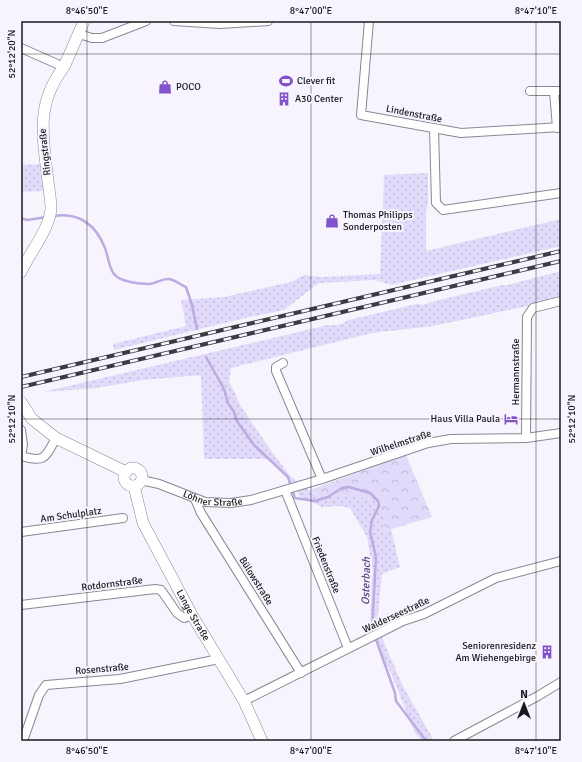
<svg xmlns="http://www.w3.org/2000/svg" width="582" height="762" font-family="Signika,sans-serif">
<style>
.grass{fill:url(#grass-dots)}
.park{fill:url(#park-crowns)}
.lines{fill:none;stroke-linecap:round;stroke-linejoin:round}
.stream{stroke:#bbace1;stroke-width:2.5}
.street-casing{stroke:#8b8794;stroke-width:10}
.secondary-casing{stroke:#8b8794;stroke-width:12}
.street{stroke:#fff;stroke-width:8}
.secondary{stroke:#fff;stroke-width:11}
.rail-casing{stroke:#3c3b41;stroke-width:4}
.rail{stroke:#f7f4fd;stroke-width:2.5;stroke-dasharray:8;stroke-linecap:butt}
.ticks{fill:none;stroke:#19181d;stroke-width:1;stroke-opacity:0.45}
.labels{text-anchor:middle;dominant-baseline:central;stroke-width:4;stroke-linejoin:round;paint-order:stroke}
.poi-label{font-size:10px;fill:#19181d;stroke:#f7f4fd;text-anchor:start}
.street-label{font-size:10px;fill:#19181d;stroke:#f7f4fd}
.water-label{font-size:11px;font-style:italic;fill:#584182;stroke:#f7f4fd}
.neatline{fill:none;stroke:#19181d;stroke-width:1.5}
.ticks-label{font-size:10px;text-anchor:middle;fill:#19181d}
</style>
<defs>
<pattern id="grass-dots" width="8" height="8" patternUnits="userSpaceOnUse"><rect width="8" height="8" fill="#e2dafa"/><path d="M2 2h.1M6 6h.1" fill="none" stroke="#c1bad6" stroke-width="1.8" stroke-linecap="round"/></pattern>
<pattern id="park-crowns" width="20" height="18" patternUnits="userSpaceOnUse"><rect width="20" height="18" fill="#e2dafa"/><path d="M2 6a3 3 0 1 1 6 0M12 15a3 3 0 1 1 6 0" fill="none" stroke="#c1bad6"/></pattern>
</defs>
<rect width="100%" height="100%" fill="#f7f4fd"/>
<g class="grass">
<path d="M40 164 43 191 21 192V165Z"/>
<path d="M428 173V205L426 210V251L561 219V246L391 285 375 280 319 283 284 310 245 318 114 350 113 344 186 326 181 300 224 297 291 282 304 275 321 277 380 274 384 175Z"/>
<path d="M561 271V299L433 326 372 333 231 368 229 382 234 391 240 405 272 452 290 476 306 488 319 496 340 495 374 499 385 516 383 532 391 529 400 567 382 574 377 624 385 645 403 686 434 741H422L415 733 389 668 383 663 380 649 371 627 370 588 373 572 367 537 350 508 340 506 322 507 299 496 294 484 269 459H204L201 375 143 380 96 388 43 392 328 325C336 326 341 325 348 320L417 304 423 305 435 301 502 285H508Z"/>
</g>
<path class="park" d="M406 455 432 517 382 532 385 516 374 499 340 495 319 496 310 490Z"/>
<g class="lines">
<g class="stream">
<path d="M54 216C79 212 96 225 105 248 108 256 109 268 114 274 120 282 140 284 149 284 156 284 162 278 169 279 175 280 181 285 186 287L192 305 197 329"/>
<path d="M21 218 27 220 47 217"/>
<path d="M206 357 224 389 228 403 234 412 237 421 254 445 288 477 295 498 315 501 328 497 342 488 349 487 370 493 378 501 379 506 372 520 370 532 376 557 372 628 395 693 396 701 426 741"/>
</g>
<g class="street-casing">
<g id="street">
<path d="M174 21 220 24 268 21"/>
<path d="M369 21 361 115 461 133 561 127"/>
<path d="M79 34 92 38H102L146 21"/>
<path d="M21 48 64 67"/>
<path d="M530 91H554"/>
<path d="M434 128 436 203 443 210 561 193"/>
<path d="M557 128 554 91H561"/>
<path d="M283 363 276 367V371L322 479"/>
<path d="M21 430 23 445 21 456"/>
<path d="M526 438 527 317 533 308 561 301"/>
<path d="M21 456C45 463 45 458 56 438"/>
<path id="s1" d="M141 480 159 484 205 502 231 503 251 500 322 479 428 443 451 439 526 438 561 433"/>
<path d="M285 490 348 648"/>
<path d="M195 499 201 513 301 673"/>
<path d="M21 532 123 518"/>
<path d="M21 605 155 589 161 590 177 613 184 618 192 615"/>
<path d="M244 701 403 621 424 614 496 578 561 561"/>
<path d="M23 741 39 695 46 685 120 679 219 659"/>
<path d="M454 741 538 696 561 682"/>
</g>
</g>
<g class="secondary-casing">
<g id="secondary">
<path d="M21 272C30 252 49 230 51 209 51 200 49 190 48 181 43 138 35 104 64 67L84 21"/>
<path d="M21 402 32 419 56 438 126 472"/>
<circle cx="133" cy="477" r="9"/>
<path id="s2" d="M134 486 143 523 192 615 244 701 262 741"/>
</g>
</g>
<use href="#street" class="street"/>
<use href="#secondary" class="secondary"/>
<g class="rail-casing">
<g id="rail">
<path d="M21 377 561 251"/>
<path d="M21 387 561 261"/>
</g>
</g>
<use href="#rail" class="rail"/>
</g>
<path class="ticks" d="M87 21V741M311 21V741M536 21V741M21 54H561M21 419H561"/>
<defs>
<g id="stadium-bare" transform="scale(1.08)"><path d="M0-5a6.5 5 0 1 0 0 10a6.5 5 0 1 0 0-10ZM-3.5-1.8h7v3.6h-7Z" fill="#8152cb" stroke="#f7f4fd" stroke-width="2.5" paint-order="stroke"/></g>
<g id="shop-bare" transform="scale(1.08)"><path d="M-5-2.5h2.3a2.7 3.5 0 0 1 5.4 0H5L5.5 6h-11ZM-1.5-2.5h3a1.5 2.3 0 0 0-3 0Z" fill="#8152cb" stroke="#f7f4fd" stroke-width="2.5" paint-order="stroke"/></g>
<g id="building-bare" transform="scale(1.08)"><path d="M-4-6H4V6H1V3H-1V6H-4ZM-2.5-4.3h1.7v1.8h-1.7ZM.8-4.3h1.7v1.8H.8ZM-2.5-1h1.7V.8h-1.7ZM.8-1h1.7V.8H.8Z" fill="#8152cb" stroke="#f7f4fd" stroke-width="2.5" paint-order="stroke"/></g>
<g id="hotel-bare" transform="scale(1.08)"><path d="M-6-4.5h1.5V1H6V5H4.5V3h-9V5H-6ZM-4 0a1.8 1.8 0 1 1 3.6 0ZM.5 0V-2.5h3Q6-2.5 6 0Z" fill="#8152cb" stroke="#f7f4fd" stroke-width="2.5" paint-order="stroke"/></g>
</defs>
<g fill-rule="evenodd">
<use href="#stadium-bare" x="286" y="81"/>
<use href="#shop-bare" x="165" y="87"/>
<use href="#building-bare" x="284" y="99"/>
<use href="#shop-bare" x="332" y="221"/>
<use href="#hotel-bare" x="511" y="419"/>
<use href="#building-bare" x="547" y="652"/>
</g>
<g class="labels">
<g class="poi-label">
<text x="297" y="81">Clever fit</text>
<text x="176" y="87">POCO</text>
<text x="295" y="99">A30 Center</text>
<text x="343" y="215">Thomas Philipps<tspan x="343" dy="12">Sonderposten</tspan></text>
<text x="500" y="419" text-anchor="end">Haus Villa Paula</text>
<text x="536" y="646" text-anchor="end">Seniorenresidenz<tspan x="536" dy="12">Am Wiehengebirge</tspan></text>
</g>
<g class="street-label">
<text transform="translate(414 114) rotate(11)">Lindenstraße</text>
<text transform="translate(45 152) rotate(-96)">Ringstraße</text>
<text transform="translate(516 372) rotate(-90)">Hermannstraße</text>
<text transform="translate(401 443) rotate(-18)">Wilhelmstraße</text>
<text stroke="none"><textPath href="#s1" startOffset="75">Löhner Straße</textPath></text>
<text transform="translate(71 515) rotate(-8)">Am Schulplatz</text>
<text transform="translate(326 565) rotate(68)">Friedenstraße</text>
<text transform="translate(256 581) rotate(58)">Bülowstraße</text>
<text transform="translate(112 584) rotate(-7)">Rotdornstraße</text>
<text stroke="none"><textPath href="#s2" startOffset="143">Lange Straße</textPath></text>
<text transform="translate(396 615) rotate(-25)">Walderseestraße</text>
<text transform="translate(102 669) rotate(-5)">Rosenstraße</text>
</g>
<g class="water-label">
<text transform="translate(366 581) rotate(-89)">Osterbach</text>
</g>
</g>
<rect width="582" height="762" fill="none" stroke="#f7f4fd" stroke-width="44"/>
<g transform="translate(524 704)" stroke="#f7f4fd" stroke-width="3" paint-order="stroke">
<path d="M0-3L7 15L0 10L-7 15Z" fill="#19181d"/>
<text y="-6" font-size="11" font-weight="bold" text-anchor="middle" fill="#19181d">N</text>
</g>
<rect x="22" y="22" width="538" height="718" class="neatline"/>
<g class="ticks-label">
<text x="87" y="14">8°46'50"E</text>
<text x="311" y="14">8°47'00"E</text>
<text x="536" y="14">8°47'10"E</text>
<text transform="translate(11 54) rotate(-90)" y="4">52°12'20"N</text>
<text transform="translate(11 419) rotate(-90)" y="4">52°12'10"N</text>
<text transform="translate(571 419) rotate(-90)" y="4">52°12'10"N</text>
<text x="87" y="754">8°46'50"E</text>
<text x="311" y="754">8°47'00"E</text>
<text x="536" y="754">8°47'10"E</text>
</g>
</svg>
